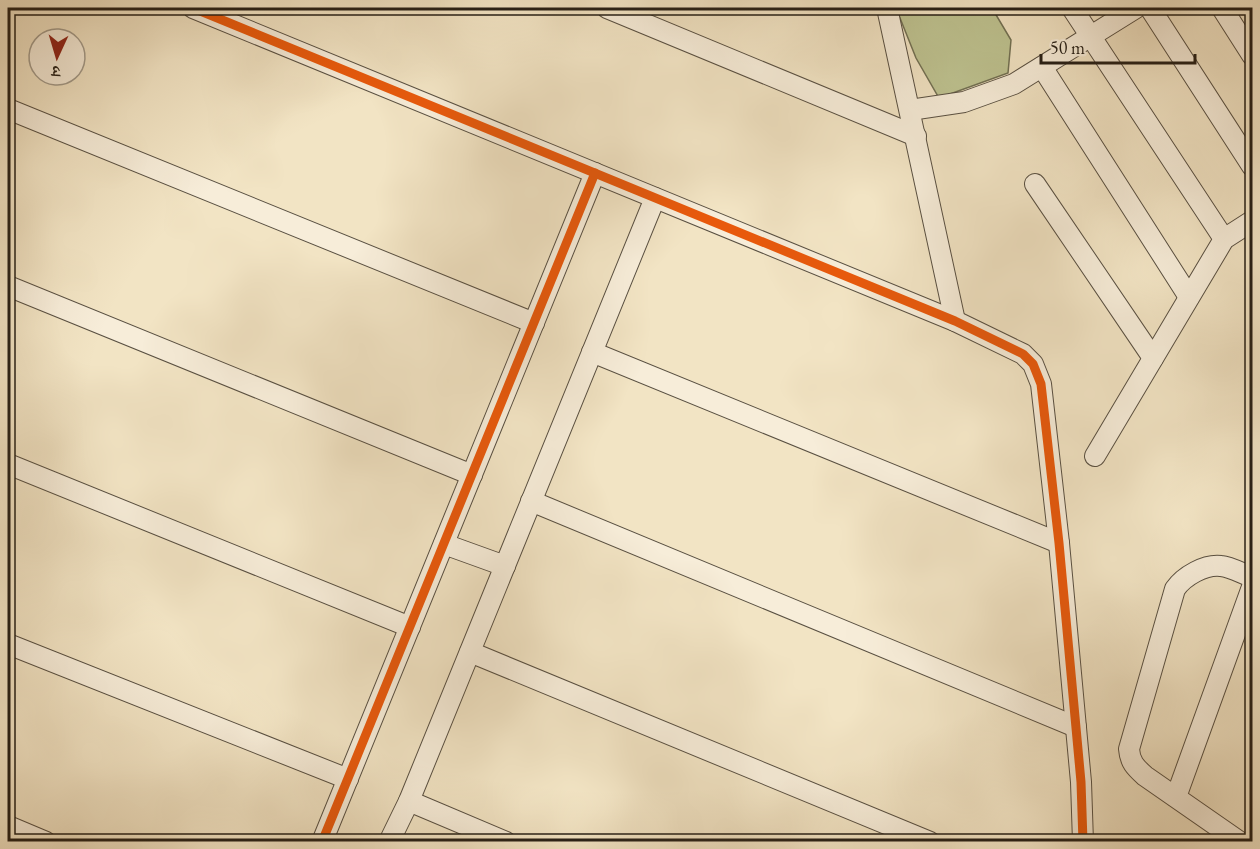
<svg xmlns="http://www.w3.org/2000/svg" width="1260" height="849" font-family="'EB Garamond','Noto Serif Devanagari',serif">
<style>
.green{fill:#bec391;stroke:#727154;stroke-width:1.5}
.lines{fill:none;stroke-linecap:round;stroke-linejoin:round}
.minor-casing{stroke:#595042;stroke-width:22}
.minor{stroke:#f7edd9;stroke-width:20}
.cycleway-casing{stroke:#f7edd9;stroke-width:13}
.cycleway{stroke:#e8590c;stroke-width:9}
</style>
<rect width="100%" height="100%" fill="#f2e4c4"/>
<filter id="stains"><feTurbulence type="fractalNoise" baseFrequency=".00333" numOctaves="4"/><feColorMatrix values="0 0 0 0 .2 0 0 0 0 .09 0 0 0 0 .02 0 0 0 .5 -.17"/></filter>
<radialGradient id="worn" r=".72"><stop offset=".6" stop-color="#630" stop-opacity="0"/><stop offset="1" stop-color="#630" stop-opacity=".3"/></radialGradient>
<path class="green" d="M896 8H992L1011 40 1008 73 939 98 916 58Z"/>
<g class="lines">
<g class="minor-casing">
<g id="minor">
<path d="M193 8 955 321 1023 354 1033 364 1041 384 1059 543 1081 782 1083 842"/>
<path d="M607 8 916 136"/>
<path d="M887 8 955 321"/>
<path d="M1072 8 1224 239"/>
<path d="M1150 8 1252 166"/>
<path d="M1222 8 1252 55"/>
<path d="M1042 67 1189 297"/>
<path d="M8 109 534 323"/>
<path d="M910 110 964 102 1014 84 1136 8"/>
<path d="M1035 184 1153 358"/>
<path d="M8 286 472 475"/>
<path d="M592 352 1059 543"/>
<path d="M1095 456 1224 239 1252 221"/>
<path d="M8 464 410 627"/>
<path d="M531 501 1076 727"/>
<path d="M444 544 505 566"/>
<path d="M8 644 348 779"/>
<path d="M470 652 930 842"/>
<path d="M1176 797 1252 587"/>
<path d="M409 801 506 842"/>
<path d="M8 826 46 842"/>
<path d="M322 842 595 173"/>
<path d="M389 842 409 801 655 198"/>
<path d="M1240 842 1145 776C1135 767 1130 762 1129 749L1175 589C1184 576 1205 564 1221 566 1231 567 1243 574 1252 577"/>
</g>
</g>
<use href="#minor" class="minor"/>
<g class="cycleway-casing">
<g id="cycleway">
<path d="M193 8 955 321 1023 354 1033 364 1041 384 1059 543 1081 782 1083 842"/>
<path d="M322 842 595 173"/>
</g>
</g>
<use href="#cycleway" class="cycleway"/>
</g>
<rect width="1260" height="849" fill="none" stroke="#f2e4c4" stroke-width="30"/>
<rect x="9" y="9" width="1242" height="831" fill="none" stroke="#261f16" stroke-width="3"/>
<rect x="15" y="15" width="1230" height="819" fill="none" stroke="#261f16" stroke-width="1.5"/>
<g transform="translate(57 57) rotate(184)"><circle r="28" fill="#f7edd9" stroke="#a39b8b" stroke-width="1.5"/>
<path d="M0-4.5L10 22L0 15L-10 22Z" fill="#8f2418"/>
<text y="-9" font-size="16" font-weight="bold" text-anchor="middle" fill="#261f16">उ</text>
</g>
<path d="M1041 54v9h154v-9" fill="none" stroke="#261f16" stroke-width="3"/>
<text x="1050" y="54" font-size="18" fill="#261f16" stroke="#f7edd9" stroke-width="4.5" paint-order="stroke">50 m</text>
<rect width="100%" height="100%" filter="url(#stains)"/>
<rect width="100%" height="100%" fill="url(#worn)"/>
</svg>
